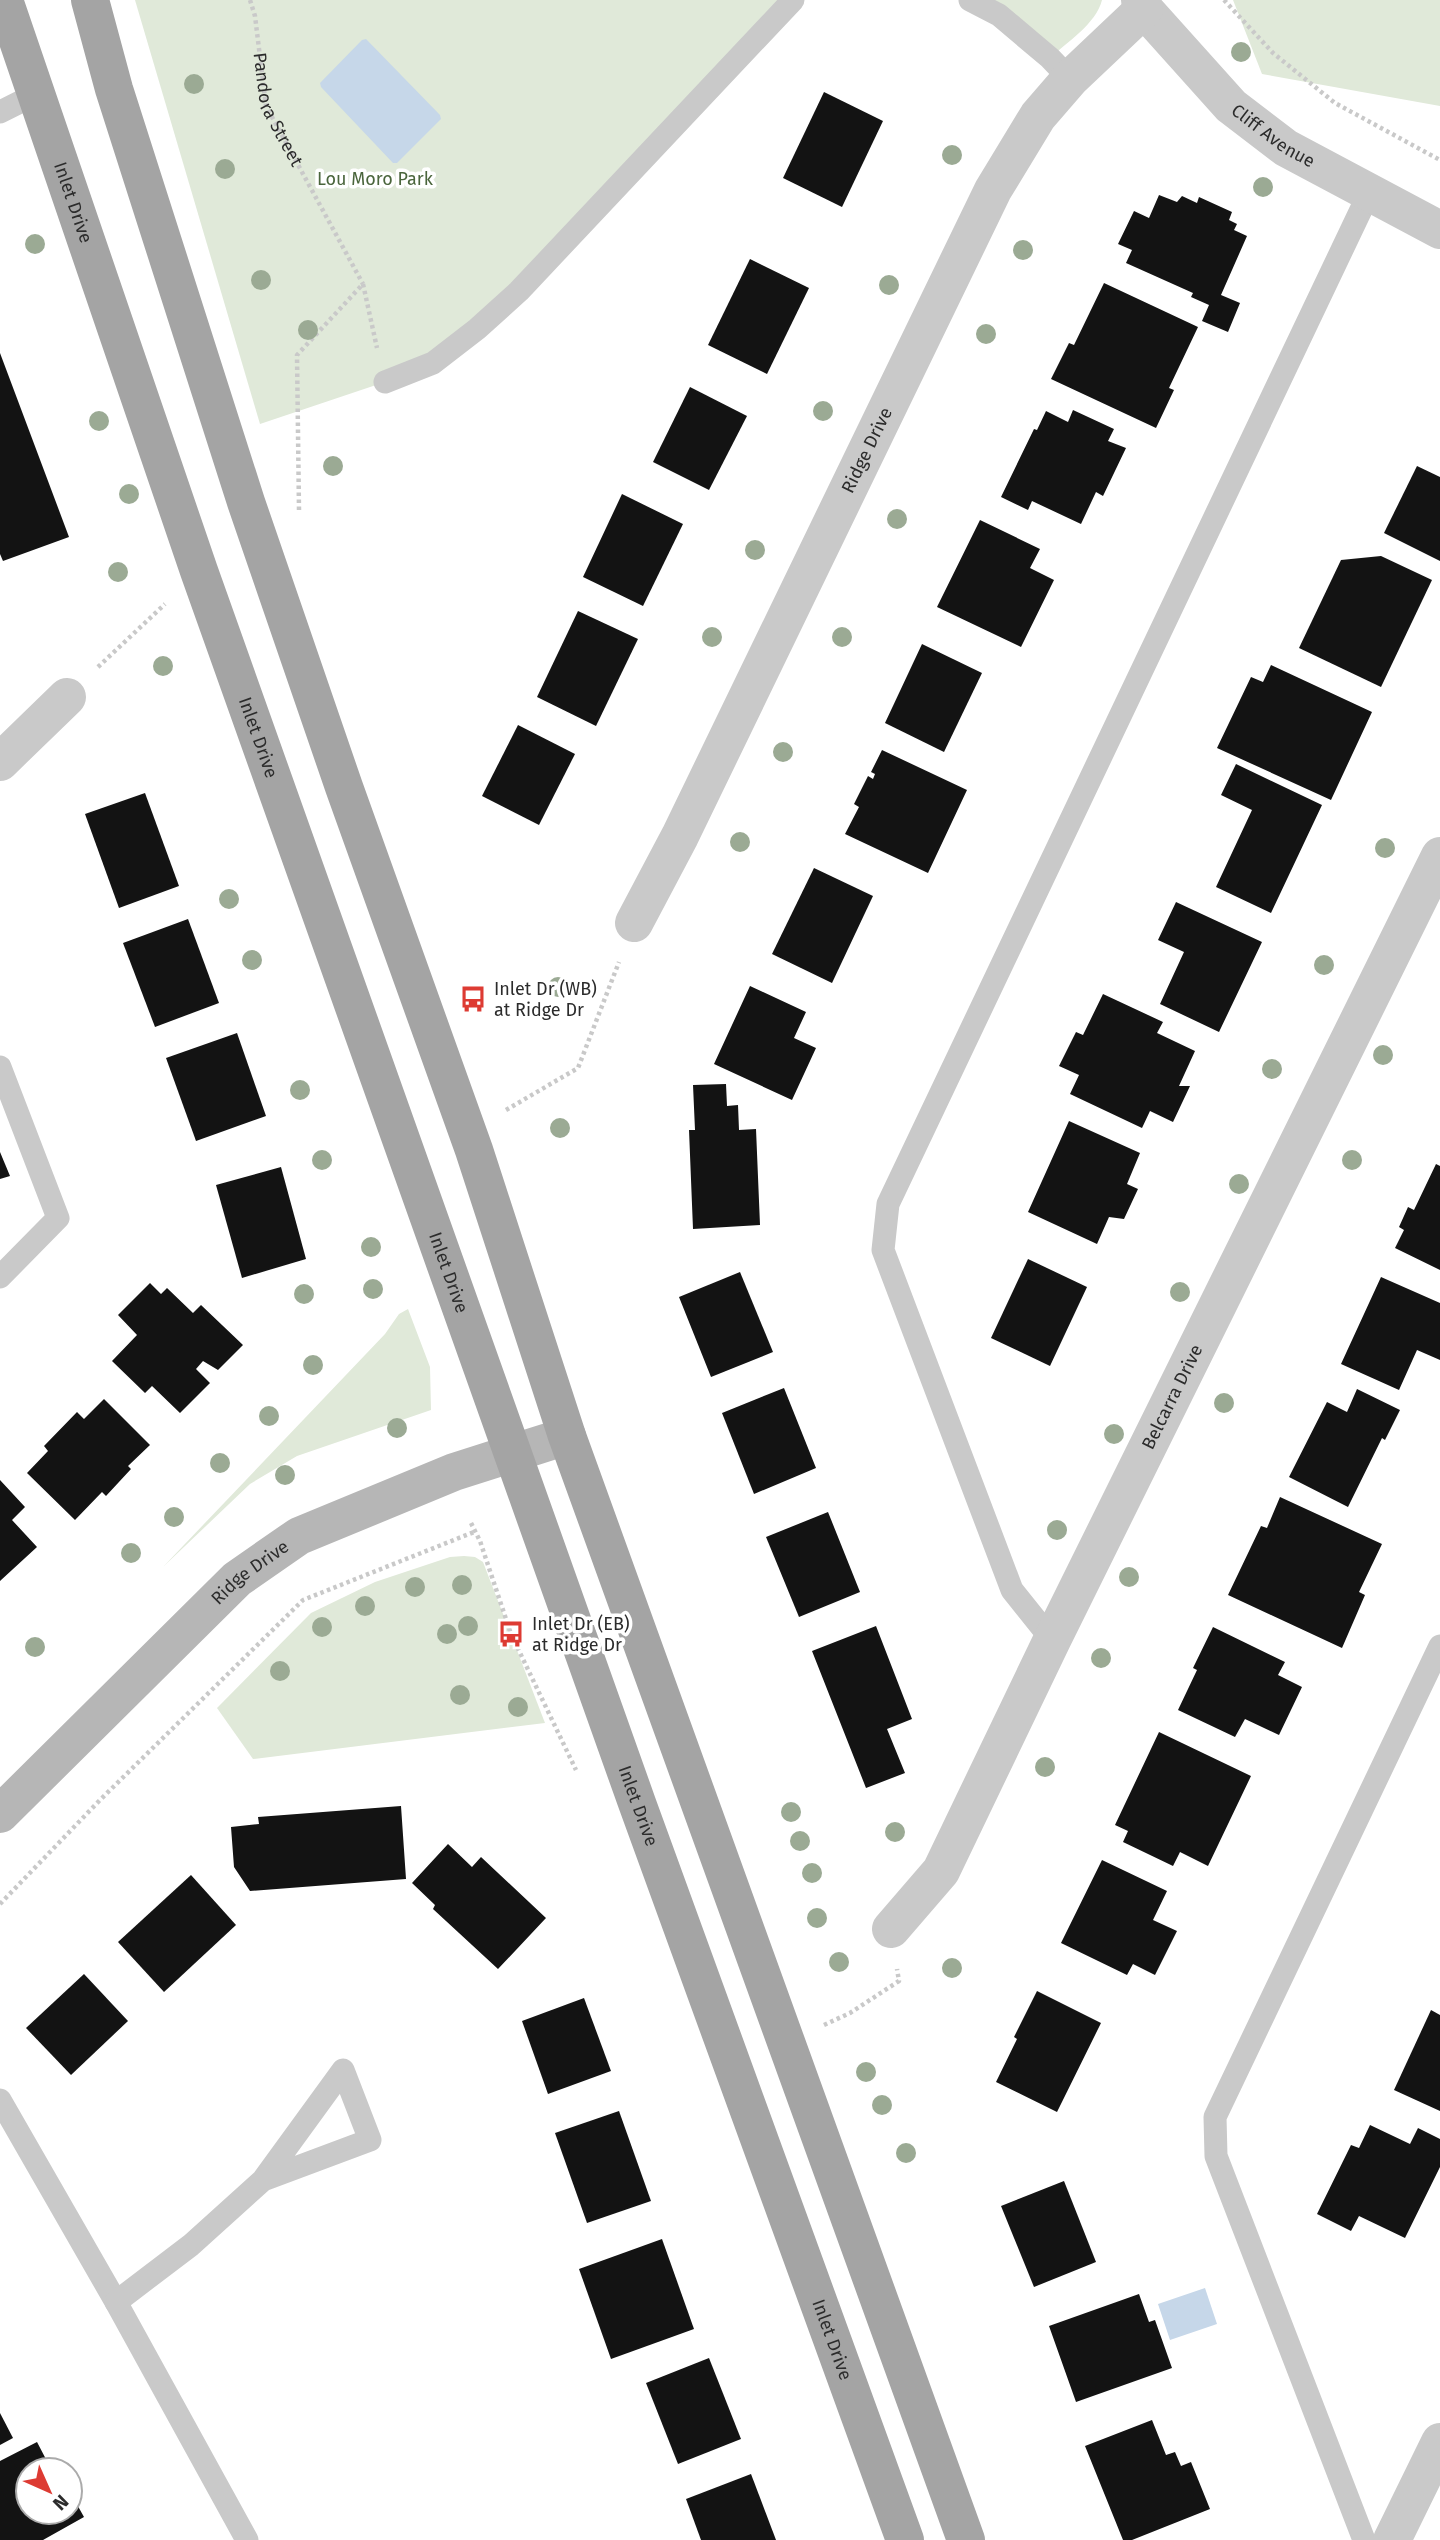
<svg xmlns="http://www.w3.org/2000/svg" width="1440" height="2540" font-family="'Fira Sans',sans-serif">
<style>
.green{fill:#e0e9d9}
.water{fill:#c6d7e9}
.building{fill:#131313}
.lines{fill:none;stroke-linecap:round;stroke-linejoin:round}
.path{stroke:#c9c9c9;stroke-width:4.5;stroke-dasharray:3.5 3.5;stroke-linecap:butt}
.lane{stroke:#c9c9c9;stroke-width:23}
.street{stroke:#c9c9c9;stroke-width:38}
.secondary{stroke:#b6b6b6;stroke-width:38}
.primary{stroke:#a4a4a4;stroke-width:38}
.tree{fill:#9baa94}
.labels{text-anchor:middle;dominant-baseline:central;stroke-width:7;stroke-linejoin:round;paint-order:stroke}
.street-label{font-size:18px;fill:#2c2c2c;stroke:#fff}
.park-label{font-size:18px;fill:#4a653c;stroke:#fff}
.poi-label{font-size:18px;fill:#2c2c2c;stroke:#fff;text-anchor:start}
</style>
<rect width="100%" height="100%" fill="#fff"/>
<g class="green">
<path d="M135 0H793L477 329 385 382 260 424Z"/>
<path d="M970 0H1102C1096 24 1067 42 1050 58Z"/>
<path d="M1233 0H1440V106L1262 74Z"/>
<path d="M408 1309 430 1367 431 1410 297 1456 250 1484 163 1567 385 1334 399 1314Z"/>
<path d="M464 1556 475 1557 483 1562 545 1723 253 1759 217 1708 311 1613 375 1582 450 1557Z"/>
</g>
<g class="water">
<path d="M366 39 440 115 441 119 397 163H393L321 87 320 83 362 40Z"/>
<path d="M1205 2288 1217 2324 1170 2340 1158 2304Z"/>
</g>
<g class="building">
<path d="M824 92 883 121 842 207 783 178Z"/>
<path d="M1159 195 1177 202 1182 196 1197 203 1199 197 1232 212 1229 220 1237 224 1234 230 1247 236 1221 295 1240 303 1228 332 1202 321 1209 305 1191 297 1193 293 1126 263 1132 250 1118 244 1134 211 1149 218Z"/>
<path d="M750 259 809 288 767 374 708 345Z"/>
<path d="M1104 283 1198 327 1169 388 1174 390 1156 428 1051 379 1069 343 1074 345Z"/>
<path d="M0 353 69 537 3 561 0 554Z"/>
<path d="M690 387 747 416 709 490 653 462Z"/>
<path d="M1073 410 1114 429 1108 441 1126 448 1103 496 1096 492 1081 524 1032 501 1028 510 1001 497 1034 429 1037 430 1046 411 1068 422Z"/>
<path d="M1417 466 1440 477V561L1384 533Z"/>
<path d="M622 494 683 524 643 606 583 577Z"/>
<path d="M980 520 1040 549 1030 568 1054 580 1021 647 937 607Z"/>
<path d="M1381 556 1432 580 1381 687 1299 648 1341 560Z"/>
<path d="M578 611 638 639 596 726 537 697Z"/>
<path d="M922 644 982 673 944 752 885 723Z"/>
<path d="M1271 665 1372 712 1331 800 1217 748 1251 677 1263 682Z"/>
<path d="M518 725 575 754 539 825 482 796Z"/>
<path d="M882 750 967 790 928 873 845 834 859 807 854 804 868 776 873 779 875 774 871 772Z"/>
<path d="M1236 764 1322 805 1271 913 1216 887 1252 810 1221 795Z"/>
<path d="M145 793 179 886 119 908 85 814Z"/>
<path d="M814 868 873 896 832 983 772 954Z"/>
<path d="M1176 902 1262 942 1219 1032 1160 1004 1184 952 1158 940Z"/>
<path d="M188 919 219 1003 155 1027 123 943Z"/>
<path d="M750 986 806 1012 794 1038 816 1048 792 1100 714 1064Z"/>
<path d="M1103 994 1163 1022 1157 1033 1195 1051 1179 1086H1190L1173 1122 1150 1111 1142 1128 1070 1094 1079 1075 1059 1066 1076 1032 1083 1035Z"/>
<path d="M237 1033 266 1116 196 1141 166 1058Z"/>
<path d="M726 1084 727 1106 738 1105 739 1130 756 1129 760 1225 693 1229 689 1130H695L693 1085Z"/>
<path d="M1069 1121 1140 1153 1127 1184 1138 1189 1124 1219 1109 1217 1097 1244 1028 1212Z"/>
<path d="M0 1152 10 1176 0 1179Z"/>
<path d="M1436 1164 1440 1166V1270L1395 1248 1404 1230 1399 1227 1408 1207 1414 1210Z"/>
<path d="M281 1167 306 1259 242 1278 216 1185Z"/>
<path d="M1028 1259 1087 1287 1050 1366 991 1338Z"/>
<path d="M740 1272 773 1352 711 1377 679 1297Z"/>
<path d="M1381 1277 1440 1303V1360L1417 1350 1399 1390 1341 1364Z"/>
<path d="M150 1283 161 1294 167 1288 193 1313 201 1305 243 1345 218 1370 203 1361 196 1369 210 1383 180 1413 152 1386 145 1393 112 1361 137 1335 118 1315Z"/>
<path d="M784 1388 816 1468 754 1494 722 1413Z"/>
<path d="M1357 1389 1400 1410 1385 1440 1382 1438 1348 1507 1289 1477 1327 1402 1347 1412Z"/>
<path d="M104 1399 150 1445 128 1466 131 1469 106 1496 102 1492 75 1520 27 1473 48 1451 44 1446 77 1412 84 1419Z"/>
<path d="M0 1480 25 1507 12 1520 37 1547 0 1581Z"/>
<path d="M1280 1497 1382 1544 1359 1592 1365 1595 1342 1648 1228 1595 1261 1526 1267 1528Z"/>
<path d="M828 1512 860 1592 799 1617 766 1537Z"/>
<path d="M876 1626 912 1719 887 1729 905 1773 866 1788 812 1651Z"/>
<path d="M1213 1627 1285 1662 1278 1675 1302 1687 1279 1735 1245 1719 1235 1737 1178 1710 1197 1670 1193 1668Z"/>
<path d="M1159 1732 1251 1776 1208 1866 1180 1852 1173 1866 1123 1842 1128 1831 1115 1825Z"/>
<path d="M401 1806 406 1879 250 1891 234 1867 231 1827 259 1824 258 1817Z"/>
<path d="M448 1844 472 1867 481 1857 546 1918 498 1969 433 1909 435 1905 412 1883Z"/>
<path d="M1102 1860 1167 1891 1153 1920 1177 1931 1155 1975 1133 1964 1127 1975 1061 1943Z"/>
<path d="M191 1875 236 1925 164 1992 118 1942Z"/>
<path d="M84 1974 128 2021 71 2075 26 2028Z"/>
<path d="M1037 1991 1101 2023 1057 2112 996 2082 1017 2039 1014 2037Z"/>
<path d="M584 1998 611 2071 548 2094 522 2021Z"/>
<path d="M1431 2010 1440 2015V2111L1394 2090Z"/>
<path d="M619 2111 651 2201 587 2223 555 2133Z"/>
<path d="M1370 2125 1410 2144 1418 2128 1440 2139V2167L1405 2238 1359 2216 1351 2231 1317 2214 1351 2145 1359 2148Z"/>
<path d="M1064 2181 1096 2262 1034 2287 1001 2206Z"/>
<path d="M662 2239 694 2329 611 2359 579 2269Z"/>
<path d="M1139 2294 1149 2322 1155 2320 1172 2368 1076 2402 1049 2326Z"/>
<path d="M709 2358 741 2439 678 2464 646 2383Z"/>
<path d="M0 2413 13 2438 0 2445Z"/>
<path d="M1152 2420 1166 2455 1175 2452 1181 2466 1191 2462 1210 2509 1132 2540H1123L1085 2446Z"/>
<path d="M37 2442 49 2465H57L68 2470H28V2512H70V2492L84 2517 43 2540H0V2461Z"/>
<path d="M751 2474 776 2540H701L686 2499Z"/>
</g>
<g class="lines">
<g class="path">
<path id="s1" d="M250 0 255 16 266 106 363 284"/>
<path d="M1224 0 1273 53 1335 103 1440 160"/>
<path d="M299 510 297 355 363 284 377 348"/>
<path d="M98 667 165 604"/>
<path d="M506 1110 578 1068 619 962"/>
<path d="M471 1523 480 1541 511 1634 576 1770"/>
<path d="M0 1904 100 1800 303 1600 474 1532"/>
<path d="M824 2025 850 2013 899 1981 897 1969"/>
</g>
<g class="lane">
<path d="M970 0 999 15 1050 58 1070 79"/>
<path d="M0 112 36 94"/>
<path d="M385 382 433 363 477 329 519 291 793 0"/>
<path d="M0 1067 58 1218 0 1277"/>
<path d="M1052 1640 1012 1590 883 1250 888 1204 1369 193"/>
<path d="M0 2100 116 2302"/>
<path d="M247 2540 116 2302 191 2245 263 2180 343 2070 370 2140 263 2180"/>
<path d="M1364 2540 1216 2156 1215 2117 1440 1646"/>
</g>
<g class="street">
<path id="s2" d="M1140 0 1144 9 1231 106 1286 148 1440 230"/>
<path d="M0 762 67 697"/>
<path id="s3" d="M634 923 680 836 993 190 1038 116 1070 79 1144 9"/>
<path id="s4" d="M891 1929 941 1871 1052 1640 1440 856"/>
<path d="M1392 2540 1440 2442"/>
</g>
<path class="secondary" id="s5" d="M0 1814 237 1579 299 1536 454 1472 567 1436"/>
<g class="primary">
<path id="s6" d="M4 0 199 571 637 1803 905 2540"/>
<path d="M90 0 114 89 246 502 344 787 474 1150 567 1436 966 2540"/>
</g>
</g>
<g class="tree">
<circle cx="1241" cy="52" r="10"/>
<circle cx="194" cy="84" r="10"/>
<circle cx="952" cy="155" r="10"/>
<circle cx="225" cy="169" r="10"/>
<circle cx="1263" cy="187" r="10"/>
<circle cx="35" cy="244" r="10"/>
<circle cx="1023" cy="250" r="10"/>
<circle cx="261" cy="280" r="10"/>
<circle cx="889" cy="285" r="10"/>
<circle cx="308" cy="330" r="10"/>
<circle cx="986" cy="334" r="10"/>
<circle cx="823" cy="411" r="10"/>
<circle cx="99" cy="421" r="10"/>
<circle cx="333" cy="466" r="10"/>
<circle cx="129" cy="494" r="10"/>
<circle cx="897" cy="519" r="10"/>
<circle cx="755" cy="550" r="10"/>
<circle cx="118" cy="572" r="10"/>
<circle cx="712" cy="637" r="10"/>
<circle cx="842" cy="637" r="10"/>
<circle cx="163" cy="666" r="10"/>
<circle cx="783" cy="752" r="10"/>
<circle cx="740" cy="842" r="10"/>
<circle cx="1385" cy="848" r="10"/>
<circle cx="229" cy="899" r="10"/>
<circle cx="252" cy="960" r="10"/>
<circle cx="1324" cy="965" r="10"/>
<circle cx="558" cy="987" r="10"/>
<circle cx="1383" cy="1055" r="10"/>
<circle cx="1272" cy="1069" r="10"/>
<circle cx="300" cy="1090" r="10"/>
<circle cx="560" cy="1128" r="10"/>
<circle cx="322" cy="1160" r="10"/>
<circle cx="1352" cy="1160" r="10"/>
<circle cx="1239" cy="1184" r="10"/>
<circle cx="371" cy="1247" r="10"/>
<circle cx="373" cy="1289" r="10"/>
<circle cx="1180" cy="1292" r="10"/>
<circle cx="304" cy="1294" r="10"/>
<circle cx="313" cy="1365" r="10"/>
<circle cx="1224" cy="1403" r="10"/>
<circle cx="269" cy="1416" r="10"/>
<circle cx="397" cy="1428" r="10"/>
<circle cx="1114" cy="1434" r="10"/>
<circle cx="220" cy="1463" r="10"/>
<circle cx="285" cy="1475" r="10"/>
<circle cx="174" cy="1517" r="10"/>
<circle cx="1057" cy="1530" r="10"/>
<circle cx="131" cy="1553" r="10"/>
<circle cx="1129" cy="1577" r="10"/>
<circle cx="462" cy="1585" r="10"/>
<circle cx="415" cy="1587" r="10"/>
<circle cx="365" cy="1606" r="10"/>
<circle cx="468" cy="1626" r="10"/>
<circle cx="322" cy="1627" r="10"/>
<circle cx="447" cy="1634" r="10"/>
<circle cx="35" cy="1647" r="10"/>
<circle cx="1101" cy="1658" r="10"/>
<circle cx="280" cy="1671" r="10"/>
<circle cx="460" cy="1695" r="10"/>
<circle cx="518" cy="1707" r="10"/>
<circle cx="1045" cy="1767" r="10"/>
<circle cx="791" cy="1812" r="10"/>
<circle cx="895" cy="1832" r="10"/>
<circle cx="800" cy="1841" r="10"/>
<circle cx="812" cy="1873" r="10"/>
<circle cx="817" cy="1918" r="10"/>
<circle cx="839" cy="1962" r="10"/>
<circle cx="952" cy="1968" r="10"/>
<circle cx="866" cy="2072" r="10"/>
<circle cx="882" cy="2105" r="10"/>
<circle cx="906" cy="2153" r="10"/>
</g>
<defs>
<g id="bus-bare" transform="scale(2.1)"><path d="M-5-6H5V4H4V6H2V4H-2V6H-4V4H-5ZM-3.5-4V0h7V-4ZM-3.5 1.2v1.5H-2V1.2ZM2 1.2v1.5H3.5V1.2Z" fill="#dd3b33" stroke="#fff" stroke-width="2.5" paint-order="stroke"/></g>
</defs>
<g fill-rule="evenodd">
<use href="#bus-bare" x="473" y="999"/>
<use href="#bus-bare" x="511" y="1634"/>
</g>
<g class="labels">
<g class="street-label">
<text stroke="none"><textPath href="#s1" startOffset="114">Pandora Street</textPath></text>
<text stroke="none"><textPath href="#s2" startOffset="192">Cliff Avenue</textPath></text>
<text stroke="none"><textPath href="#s6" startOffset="214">Inlet Drive</textPath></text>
<text stroke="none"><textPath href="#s3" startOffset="527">Ridge Drive</textPath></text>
<text stroke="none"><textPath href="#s6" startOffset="780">Inlet Drive</textPath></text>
<text stroke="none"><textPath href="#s6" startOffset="1348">Inlet Drive</textPath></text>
<text stroke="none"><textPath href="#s4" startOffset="604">Belcarra Drive</textPath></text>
<text stroke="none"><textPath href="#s5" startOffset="348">Ridge Drive</textPath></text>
<text stroke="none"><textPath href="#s6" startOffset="1914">Inlet Drive</textPath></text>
<text stroke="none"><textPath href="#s6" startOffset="2482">Inlet Drive</textPath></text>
</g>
<g class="park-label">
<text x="375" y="179">Lou Moro Park</text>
</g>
<g class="poi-label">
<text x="494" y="989">Inlet Dr (WB)<tspan x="494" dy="21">at Ridge Dr</tspan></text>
<text x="532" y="1624">Inlet Dr (EB)<tspan x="532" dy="21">at Ridge Dr</tspan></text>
</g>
</g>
<g transform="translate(49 2491) rotate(135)"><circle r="33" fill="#ffffff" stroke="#ababab" stroke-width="2"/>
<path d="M0-5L12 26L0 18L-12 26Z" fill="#dd3b33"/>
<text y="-10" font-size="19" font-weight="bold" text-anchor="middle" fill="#2c2c2c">N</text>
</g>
</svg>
